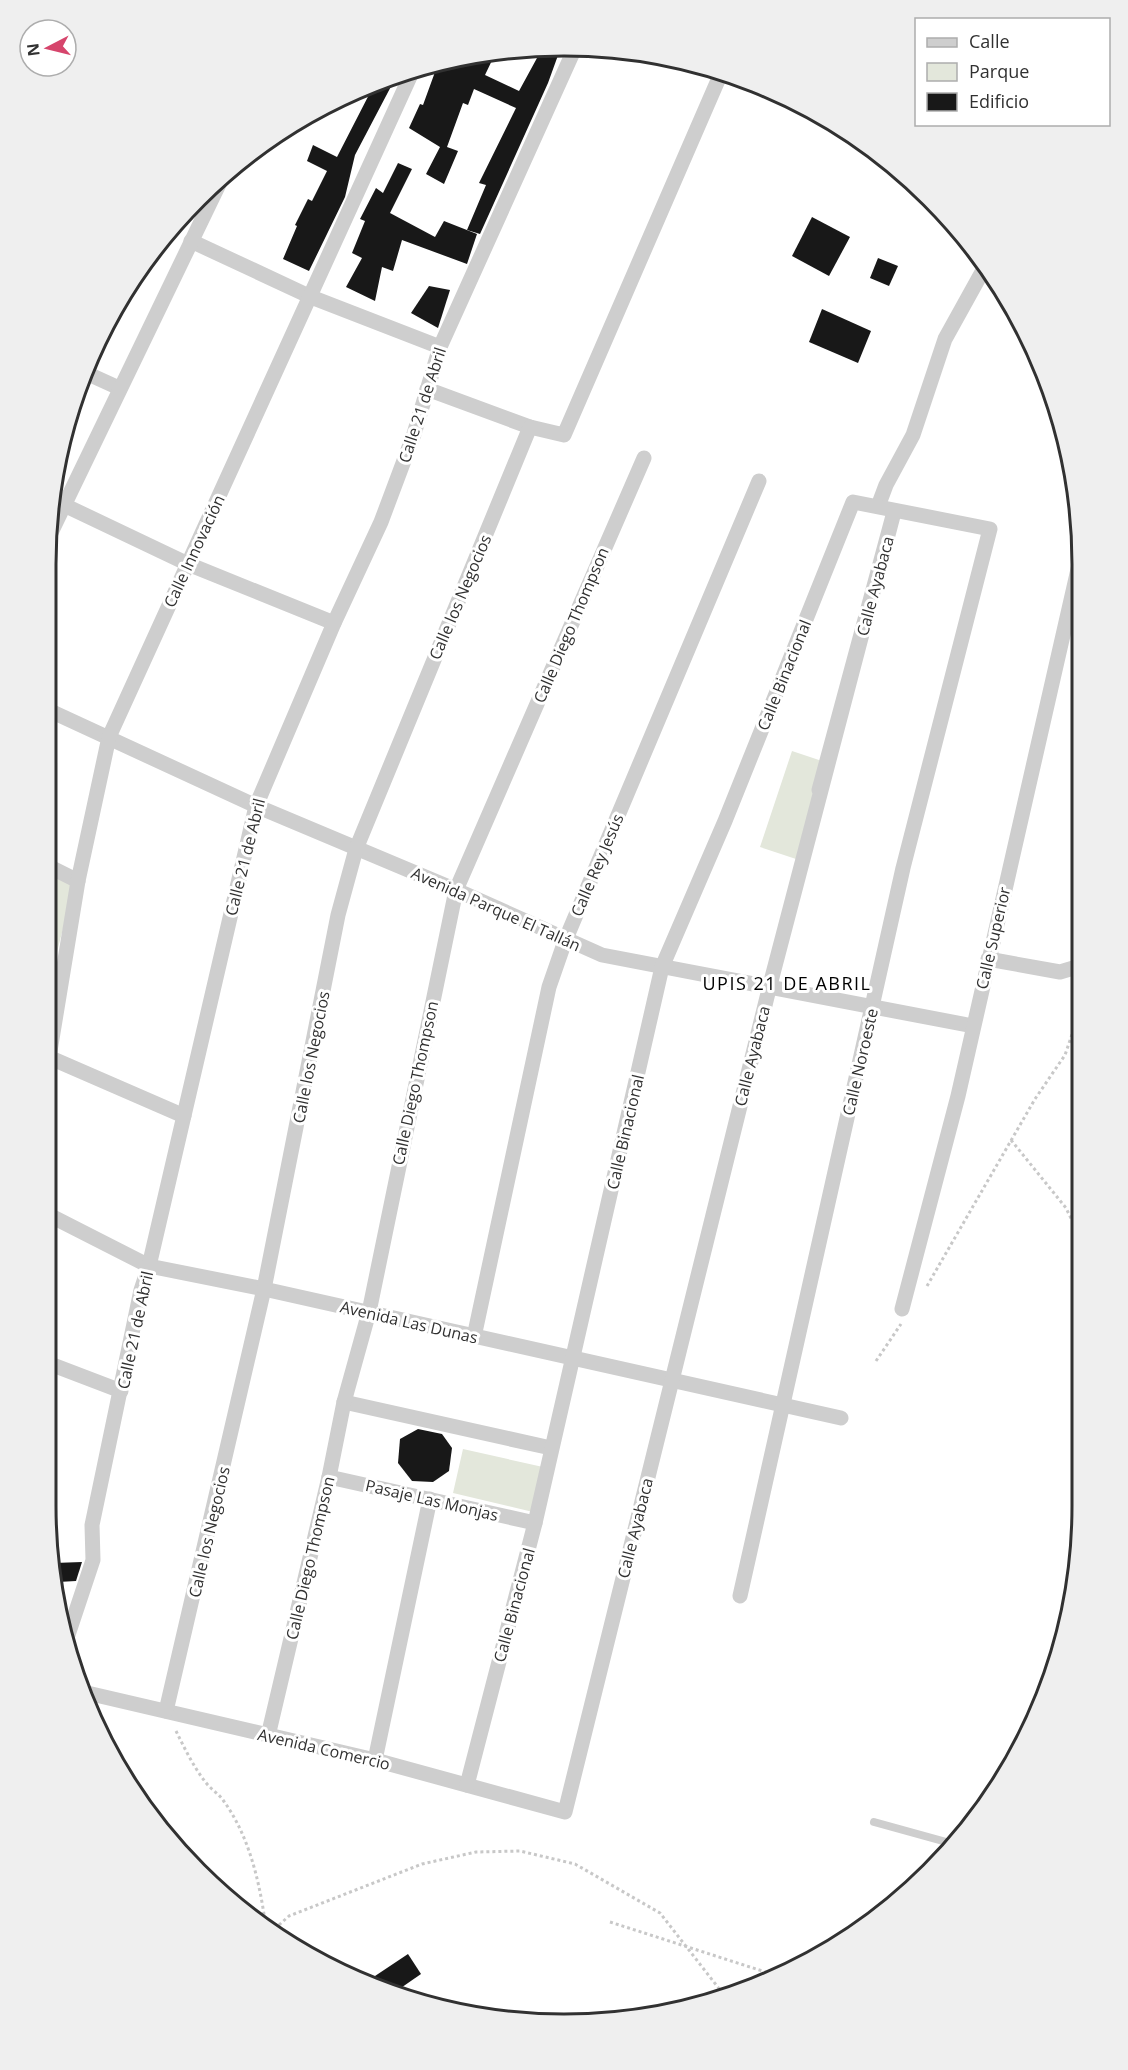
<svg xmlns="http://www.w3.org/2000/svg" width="1128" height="2070" font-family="'Open Sans',sans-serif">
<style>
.green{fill:#e3e7db}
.building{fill:#181818}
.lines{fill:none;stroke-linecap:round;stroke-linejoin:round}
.path{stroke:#c8c8c8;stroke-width:3;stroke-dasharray:3 3;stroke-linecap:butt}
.service{stroke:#cecece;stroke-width:8}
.minor{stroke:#cecece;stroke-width:15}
.labels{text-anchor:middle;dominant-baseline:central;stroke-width:6;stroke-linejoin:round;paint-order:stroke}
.street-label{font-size:16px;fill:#313131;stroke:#fff}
.neighbourhood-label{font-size:18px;letter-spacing:1.5px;fill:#000;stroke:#fff}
.rim{fill:none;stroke:#313131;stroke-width:3}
</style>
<rect width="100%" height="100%" fill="#fff"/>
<g class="green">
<path d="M792 751 828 763 796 859 760 847Z"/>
<path d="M46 863 77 875 46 994Z"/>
<path d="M463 1449 543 1467 533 1512 453 1493Z"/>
</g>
<g class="building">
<path d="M543 47H561L548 83 480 234 467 230 486 185 479 183 516 108 474 89 468 105 463 103 447 147 458 151 444 184 426 174 440 147 409 128 420 104 423 105 439 61 496 52 485 75 519 91Z"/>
<path d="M397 75 355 155 345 197 309 271 283 259 297 226 295 225 308 199 312 201 327 171 307 161 313 145 337 157 375 83Z"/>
<path d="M398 163 412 169 390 213 435 237 444 221 477 234 467 264 402 240 393 271 382 267 375 301 346 287 362 258 352 253 365 221 360 219 376 188 383 193Z"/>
<path d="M812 217 850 237 829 276 792 256Z"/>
<path d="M878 258 898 266 889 286 870 278Z"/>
<path d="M429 286 450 290 438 328 411 313Z"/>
<path d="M822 309 871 331 858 363 809 342Z"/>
<path d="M418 1429 442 1434 452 1448 449 1471 433 1482 412 1481 398 1463 400 1439Z"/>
<path d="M82 1562 76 1581 58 1582 54 1563Z"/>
<path d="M408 1954 421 1974 395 1992 369 1980Z"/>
</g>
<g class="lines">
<g class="path">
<path d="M1011 1140 1066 1208 1081 1239"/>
<path d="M927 1286 1035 1099 1065 1055 1080 1011"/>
<path d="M876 1361 901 1324"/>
<path d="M176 1731C185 1749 194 1768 207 1784 212 1790 219 1794 223 1800 250 1837 260 1884 266 1928"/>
<path d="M610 1922 778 1976"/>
<path d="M270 1933 289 1916 422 1864 476 1852 520 1851 575 1864 660 1913 724 1995"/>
</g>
<path class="service" d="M874 1822 950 1843"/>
<g class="minor">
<path d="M191 241 311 297 440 347"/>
<path d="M86 373 119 388"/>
<path d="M427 389 530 427 564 435 722 71"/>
<path d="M880 501 886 485 913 435 945 339 986 265"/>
<path d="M64 505 188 564 334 623"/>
<path d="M46 543 223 176"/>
<path d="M46 709 256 806 456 890 602 955 973 1026"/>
<path d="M46 865 78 881"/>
<path d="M988 959 1060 972 1080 966"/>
<path d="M46 1056 184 1116"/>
<path d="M49 1057 78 881 109 737 414 68"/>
<path d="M45 1213 149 1266 264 1289 841 1418"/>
<path d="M902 1309 958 1096 1079 565"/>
<path d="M474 1337 549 987 565 941 759 481"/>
<path d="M45 1362 121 1391"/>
<path d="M344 1402 551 1448"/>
<path d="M329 1477 535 1523"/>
<path d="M67 1638 93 1560 92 1525 141 1290 149 1266 256 806 334 623 381 522 414 434 440 347 575 48"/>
<path d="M83 1692 375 1760 565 1812 770 985 894 512 819 790"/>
<path d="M166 1711 264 1289 338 915 356 849 530 427"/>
<path d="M268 1736 329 1477 344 1402 369 1312 456 890 644 458"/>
<path d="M375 1760 430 1499"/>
<path d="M467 1785 535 1523 662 967 725 821 853 502 990 529 903 868 740 1596"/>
</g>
</g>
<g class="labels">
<g class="street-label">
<text transform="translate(422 405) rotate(-72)">Calle 21 de Abril</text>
<text transform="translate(194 551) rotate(-65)">Calle Innovación</text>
<text transform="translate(875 586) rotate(-75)">Calle Ayabaca</text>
<text transform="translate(460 597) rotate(-67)">Calle los Negocios</text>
<text transform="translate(571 625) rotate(-67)">Calle Diego Thompson</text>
<text transform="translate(784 675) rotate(-68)">Calle Binacional</text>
<text transform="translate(245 857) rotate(-76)">Calle 21 de Abril</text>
<text transform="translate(597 865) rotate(-67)">Calle Rey Jesús</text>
<text transform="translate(496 909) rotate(24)">Avenida Parque El Tallán</text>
<text transform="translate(993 938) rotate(-77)">Calle Superior</text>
<text transform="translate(752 1056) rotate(-76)">Calle Ayabaca</text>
<text transform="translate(311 1057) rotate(-79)">Calle los Negocios</text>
<text transform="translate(860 1062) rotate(-77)">Calle Noroeste</text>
<text transform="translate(415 1083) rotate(-78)">Calle Diego Thompson</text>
<text transform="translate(625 1132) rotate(-77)">Calle Binacional</text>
<text transform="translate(409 1322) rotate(13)">Avenida Las Dunas</text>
<text transform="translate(135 1330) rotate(-78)">Calle 21 de Abril</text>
<text transform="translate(432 1500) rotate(13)">Pasaje Las Monjas</text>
<text transform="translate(635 1528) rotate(-76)">Calle Ayabaca</text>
<text transform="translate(209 1532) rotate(-77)">Calle los Negocios</text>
<text transform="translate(310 1558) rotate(-77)">Calle Diego Thompson</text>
<text transform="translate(514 1605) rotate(-75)">Calle Binacional</text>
<text transform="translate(324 1749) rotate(13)">Avenida Comercio</text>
</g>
<g class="neighbourhood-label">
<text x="787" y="983">UPIS 21 DE ABRIL</text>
</g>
</g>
<path d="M0 0H1128V2070H0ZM564 56H564A508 508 0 0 1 1072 564V1506A508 508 0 0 1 564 2014H564A508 508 0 0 1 56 1506V564A508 508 0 0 1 564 56Z" fill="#efefef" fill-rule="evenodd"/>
<path class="rim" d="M564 56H564A508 508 0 0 1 1072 564V1506A508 508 0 0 1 564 2014H564A508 508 0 0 1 56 1506V564A508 508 0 0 1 564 56Z"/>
<rect x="915" y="18" width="195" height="108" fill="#ffffff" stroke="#adadad" stroke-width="1.5"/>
<rect x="927" y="38" width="30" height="9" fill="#cecece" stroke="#adadad" stroke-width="1.5"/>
<text x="969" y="48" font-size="18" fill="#313131">Calle</text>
<rect x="927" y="63" width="30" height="18" fill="#e3e7db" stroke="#adadad" stroke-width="1.5"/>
<text x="969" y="78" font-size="18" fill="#313131">Parque</text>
<rect x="927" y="93" width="30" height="18" fill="#181818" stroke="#adadad" stroke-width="1.5"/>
<text x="969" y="108" font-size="18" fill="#313131">Edificio</text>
<g transform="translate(48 48) rotate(263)"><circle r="28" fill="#ffffff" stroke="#adadad" stroke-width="1.5"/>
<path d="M0-4.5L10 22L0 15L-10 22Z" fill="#d6456c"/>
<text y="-9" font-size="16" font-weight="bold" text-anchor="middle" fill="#313131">N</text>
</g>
</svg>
